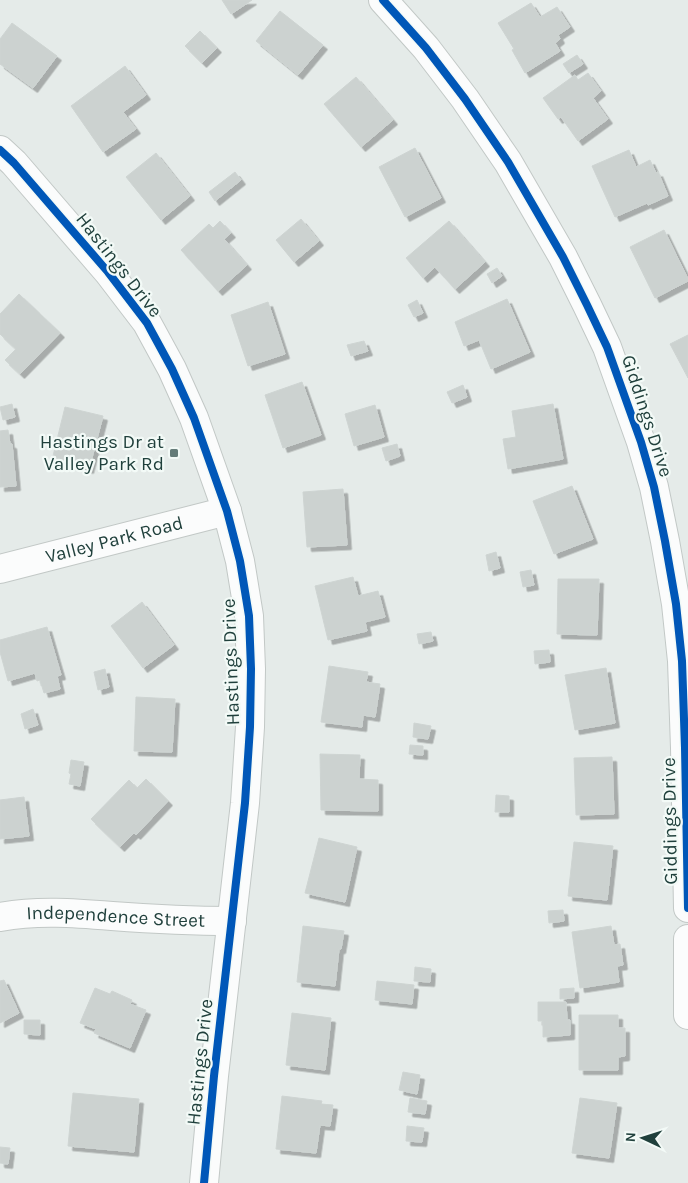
<svg xmlns="http://www.w3.org/2000/svg" width="688" height="1183" font-family="Karla,sans-serif">
<style>
.building{fill:#ccd2d0;stroke:#ced4d2;filter:url(#shadow)}
.lines{fill:none;stroke-linecap:round;stroke-linejoin:round}
.minor-casing{stroke:#c2c8c6;stroke-width:30}
.minor{stroke:#fbfcfc;stroke-width:28}
.cycleway-casing{stroke:#f3faf7;stroke-width:11}
.cycleway{stroke:#0057b8;stroke-width:8}
.poi-dot{fill:#657c79;stroke:#f3faf7;stroke-width:2}
.labels{text-anchor:middle;dominant-baseline:central;stroke-width:4.5;stroke-linejoin:round;paint-order:stroke}
.street-label{font-size:19px;fill:#20403c;stroke:#f3faf7}
.poi-label{font-size:19px;fill:#20403c;stroke:#f3faf7;text-anchor:end}
</style>
<defs>
<filter id="shadow"><feDropShadow dx="4.5" dy="4.5" stdDeviation="0" flood-color="#0004"/></filter>
</defs>
<rect width="100%" height="100%" fill="#e5ebe9"/>
<g class="building">
<path d="M222 0H252L231 14Z"/>
<path d="M531 3 540 17 557 7 570 27 558 35 560 39 555 43 560 51 525 73 512 50 514 49 498 23Z"/>
<path d="M280 11 323 45 298 75 256 41Z"/>
<path d="M12 23 57 56 33 88 0 64V39Z"/>
<path d="M200 31 217 48 202 63 185 46Z"/>
<path d="M577 55 583 64 569 73 563 64Z"/>
<path d="M125 66 146 95 123 112 136 129 103 152 71 106Z"/>
<path d="M588 73 601 91 593 98 608 119 578 141 561 117 558 119 543 98 575 75 578 80Z"/>
<path d="M356 77 393 120 361 147 324 104Z"/>
<path d="M415 148 441 198 405 217 379 167Z"/>
<path d="M629 150 636 167 650 160 656 173 658 172 668 196 648 205 647 203 615 217 592 166Z"/>
<path d="M156 153 190 196 161 220 126 177Z"/>
<path d="M235 172 241 180 215 201 209 192Z"/>
<path d="M301 219 319 241 294 262 276 240Z"/>
<path d="M220 221 231 233 224 239 247 265 218 291 181 250 209 224 213 228Z"/>
<path d="M449 221 485 262 455 289 435 267 423 278 406 258Z"/>
<path d="M664 230 688 279V281L655 298 630 247Z"/>
<path d="M497 268 502 276 492 283 487 274Z"/>
<path d="M19 294 60 333 20 374 5 360 16 349 0 334V314Z"/>
<path d="M507 299 530 352 491 369 479 340 464 346 455 322Z"/>
<path d="M417 300 423 313 414 317 408 305Z"/>
<path d="M268 302 285 354 248 366 231 315Z"/>
<path d="M688 335V378L670 344Z"/>
<path d="M364 341 368 351 351 356 347 345Z"/>
<path d="M302 382 321 435 283 448 265 395Z"/>
<path d="M463 385 467 397 452 403 447 392Z"/>
<path d="M12 404 15 417 3 420 0 407Z"/>
<path d="M553 404 563 459 508 469 503 439 516 437 512 411Z"/>
<path d="M375 405 384 437 354 446 345 414Z"/>
<path d="M65 407 103 416 89 469 52 460Z"/>
<path d="M8 430 10 444H12L16 486 0 487V431Z"/>
<path d="M397 444 400 456 386 461 382 448Z"/>
<path d="M572 486 593 539 554 554 533 501Z"/>
<path d="M343 489 347 545 307 547 303 492Z"/>
<path d="M496 552 500 568 489 571 486 555Z"/>
<path d="M531 570 534 585 523 587 520 572Z"/>
<path d="M353 577 358 596 378 591 385 617 365 622 367 631 328 640 315 586Z"/>
<path d="M558 579H599L597 635 557 634Z"/>
<path d="M142 602 174 645 143 668 111 626Z"/>
<path d="M47 627 61 675 57 676 60 689 44 693 40 680 37 681 35 673 8 681 0 652V640Z"/>
<path d="M431 632 433 641 419 644 417 634Z"/>
<path d="M549 650 550 662 535 664 534 651Z"/>
<path d="M329 666 368 672 366 682 380 684 375 717 363 715 362 727 321 722Z"/>
<path d="M606 668 615 723 575 730 565 675Z"/>
<path d="M105 669 109 687 98 690 94 672Z"/>
<path d="M136 697 175 699 172 752 134 751Z"/>
<path d="M33 709 38 725 25 729 21 714Z"/>
<path d="M414 723 431 726 428 739 413 737Z"/>
<path d="M410 745 423 746V755L409 754Z"/>
<path d="M320 754 360 755 359 779 378 780V811L321 810Z"/>
<path d="M612 757 614 814 576 815 574 758Z"/>
<path d="M71 760 84 762 80 786 69 784 71 774 69 773Z"/>
<path d="M146 779 168 801 136 835 134 833 120 847 91 819 129 780 137 788Z"/>
<path d="M496 795 509 796V812H495Z"/>
<path d="M24 797 29 836 0 839V800Z"/>
<path d="M319 838 357 847 345 902 305 893Z"/>
<path d="M574 842 613 846 607 900 568 896Z"/>
<path d="M563 910 564 921 549 923 548 911Z"/>
<path d="M303 926 344 931 341 949H339L335 986 297 982Z"/>
<path d="M611 926 614 945 620 944 623 965 617 966 619 982 580 988 572 932Z"/>
<path d="M415 967 431 969 430 982 414 981Z"/>
<path d="M4 980 19 1013 0 1023V981Z"/>
<path d="M377 981 414 985 412 1004 375 1000Z"/>
<path d="M95 988 110 994 112 991 132 1000 130 1004 146 1010 130 1048 94 1033 96 1029 80 1023Z"/>
<path d="M574 988V998L560 999V989Z"/>
<path d="M538 1002H566L567 1020H570V1035L543 1037V1021H538Z"/>
<path d="M292 1013 331 1018 325 1070 286 1065Z"/>
<path d="M579 1015H618V1028H625V1056L618 1057V1070H579Z"/>
<path d="M24 1020H40V1035L24 1034Z"/>
<path d="M403 1072 420 1075 417 1094 399 1090Z"/>
<path d="M73 1093 139 1099 134 1152 68 1146Z"/>
<path d="M282 1096 322 1101 321 1104 333 1105 330 1126 320 1125 316 1153 276 1149Z"/>
<path d="M410 1098 427 1101 425 1114 408 1112Z"/>
<path d="M580 1098 617 1103 609 1158 572 1153Z"/>
<path d="M407 1126 424 1128 422 1142 406 1141Z"/>
<path d="M0 1147 10 1148 8 1164 0 1163Z"/>
</g>
<g class="lines">
<g class="minor-casing">
<g id="minor">
<path d="M383 0 426 48 465 99 508 162 563 257 587 305 607 347 641 442 654 487 665 541 676 604 682 661 685 748 688 908"/>
<path d="M0 150 14 163 108 272 147 323 172 369 194 418 227 511 240 561 249 616 251 669 250 727 245 803 214 1076 204 1183"/>
<path id="s1" d="M0 569 227 511"/>
<path id="s2" d="M0 917C37 910 75 913 112 916 152 919 192 921 232 921"/>
<path d="M688 939V1015"/>
</g>
</g>
<use href="#minor" class="minor"/>
<g class="cycleway-casing">
<g id="cycleway">
<path d="M383 0 426 48 465 99 508 162 563 257 587 305 607 347 641 442 654 487 665 541 676 604 682 661 685 748 688 908"/>
<path d="M0 150 14 163 108 272 147 323 172 369 194 418 227 511 240 561 249 616 251 669 250 727 245 803 214 1076 204 1183"/>
</g>
</g>
<use href="#cycleway" class="cycleway"/>
</g>
<rect class="poi-dot" x="169" y="448" width="10" height="10" rx="2.5"/>
<g class="labels">
<g class="street-label">
<text transform="translate(119 265) rotate(52)">Hastings Drive</text>
<text transform="translate(647 416) rotate(72)">Giddings Drive</text>
<text stroke="none"><textPath href="#s1" startOffset="118">Valley Park Road</textPath></text>
<text transform="translate(231 662) rotate(-92)">Hastings Drive</text>
<text transform="translate(670 821) rotate(-91)">Giddings Drive</text>
<text stroke="none"><textPath href="#s2" startOffset="116">Independence Street</textPath></text>
<text transform="translate(200 1062) rotate(-84)">Hastings Drive</text>
</g>
<g class="poi-label">
<text x="164" y="442">Hastings Dr at<tspan x="164" dy="22">Valley Park Rd</tspan></text>
</g>
</g>
<g transform="translate(643 1138) rotate(274)" stroke="#f3faf7" stroke-width="4" paint-order="stroke">
<path d="M0-4L9 19L0 12L-9 19Z" fill="#20403c"/>
<text y="-8" font-size="14" font-weight="bold" text-anchor="middle" fill="#20403c">N</text>
</g>
</svg>
